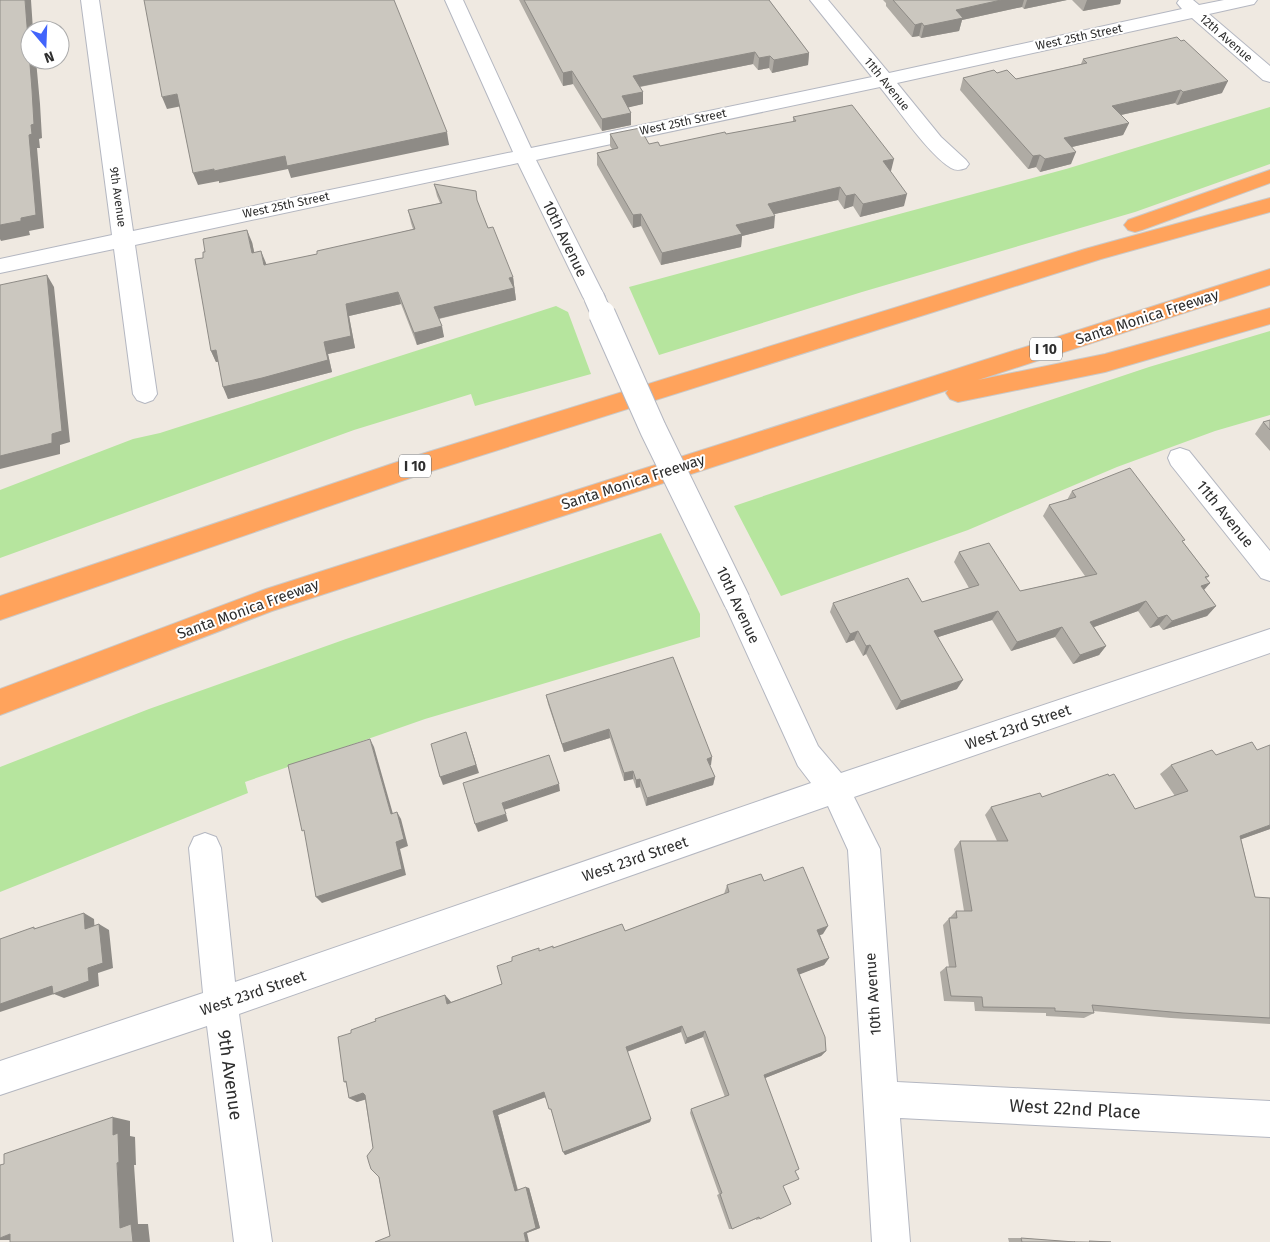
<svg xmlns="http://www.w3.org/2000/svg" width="1270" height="1242" font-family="'Fira Sans',sans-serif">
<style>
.green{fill:#b6e59e}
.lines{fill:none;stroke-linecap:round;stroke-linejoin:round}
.minor-casing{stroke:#b4b7c1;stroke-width:2}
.highway-casing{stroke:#c9c9c9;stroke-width:2}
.minor{fill:#fff;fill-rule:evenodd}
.highway{fill:#ffa35c;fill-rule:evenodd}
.minor-bridge-far1-casing{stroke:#b4b7c1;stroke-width:22;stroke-linecap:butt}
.minor-bridge-casing{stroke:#b4b7c1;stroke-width:28;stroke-linecap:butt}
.minor-bridge-far1{stroke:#fff;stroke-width:20}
.minor-bridge{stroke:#fff;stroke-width:26}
.wall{fill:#afaba4}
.shaded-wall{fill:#8e8b86}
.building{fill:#cbc7bf;stroke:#8e8b86}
.labels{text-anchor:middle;stroke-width:4;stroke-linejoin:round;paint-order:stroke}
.far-street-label{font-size:12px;fill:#2e2e2e;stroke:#fff}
.shield{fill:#fff;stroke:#6d6d6d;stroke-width:1}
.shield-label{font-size:14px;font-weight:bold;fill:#2e2e2e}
.street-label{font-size:15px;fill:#2e2e2e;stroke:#fff}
.near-street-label{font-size:18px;fill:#2e2e2e;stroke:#fff}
</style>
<rect width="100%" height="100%" fill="#efe9e1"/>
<path class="green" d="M1270 107V164L1135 212 862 292 659 355 629 287 1066 169Z
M556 306 568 312 591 374 475 406 471 394 354 430 0 558V490L133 439 160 433Z
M1270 331V415L1215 431 1117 467 968 530 781 596 734 506 1149 367Z
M661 533 700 614V637L425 719 245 782 248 793 0 892V767L149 709 346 639Z"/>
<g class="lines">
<defs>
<path id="minor" d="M81 0H99L133 231 513 152 445 0H463L531 148 872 77 810 0H828L889 73 1182 9 1177 3 1179 0H1193L1199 5 1224 0H1257L1254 4 1209 14 1270 66V82L1263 80 1192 18 897 83 941 137 966 160 969 164 966 168C961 170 956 171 951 168 928 154 898 109 880 87L536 160 605 297 602 302 594 305 586 302 583 297 518 163 135 245 157 394 153 400 145 403 137 400 133 394 114 249 0 273V259L112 235Z
M1180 448 1189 451 1270 551V581L1261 578 1171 465 1168 458 1171 451Z
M737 589 747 593 818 746 841 773 1270 629V653L854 797 880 849 897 1082 1270 1101V1137L900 1118 910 1242H872L848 850 828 806 239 1014 272 1242H234L207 1026 0 1095V1061L203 993 189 848 194 837 205 833 216 837 221 848 235 982 811 783 798 766 723 601 727 593Z"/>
<path id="highway" d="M1270 170V183L1142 230 1135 232 1128 230 1124 225 1128 220Z
M1270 198V212L1101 259 419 475 0 620V596L412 457 1085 249Z
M1270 269V285L978 380 1105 354 1270 308V324L1105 372 958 402 950 399 946 393 948 390 272 611 0 715V689L266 589Z"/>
</defs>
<use href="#minor" class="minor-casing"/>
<use href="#highway" class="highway-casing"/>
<use href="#minor" class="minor"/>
<use href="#highway" class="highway"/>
<defs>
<path id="minor-bridge-far1" d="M594 297 602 315"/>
<path id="minor-bridge" d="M602 314 653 429 737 601"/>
</defs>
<use href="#minor-bridge-far1" class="minor-bridge-far1-casing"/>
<use href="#minor-bridge" class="minor-bridge-casing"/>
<use href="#minor-bridge-far1" class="minor-bridge-far1"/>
<use href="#minor-bridge" class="minor-bridge"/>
</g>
<path class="wall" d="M519 0H769L809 53 808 65 772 73 769 68 758 70 753 64 640 87 643 92V104L628 107 631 113V125L602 131 573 84 563 86Z
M883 0H1067L1024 9 1022 7 962 20 959 31 921 38 919 36 912 37 886 6V3Z
M1072 0H1121L1120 4 1083 11Z
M1083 59 1222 93 1177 105 1175 103 1121 115 1129 123 1123 135 1072 147 1071 164 1040 172 1036 167 1028 169 960 90 963 78 997 73 1016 79 1081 64Z
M793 117 891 171H890L904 206 860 217 853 206 844 209 838 200 774 214V228L742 236 741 247 661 265 641 226 633 228 597 165V153L612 149 610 146V134L649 144 660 146 793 122Z
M434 184 478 203 488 228 513 277 516 300 439 319 444 337 417 345 401 304 349 316 355 348 328 354 332 372 267 389 228 399 218 362H216L211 351 203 258 252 242 254 252 266 265 317 254 413 229 411 223 408 210 440 203 437 196Z
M1270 420V451L1255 434 1263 422Z
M1072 491 1183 542 1209 576 1206 579 1210 583 1204 590 1216 606 1207 616 1163 630 1159 625 1150 628 1138 611 1094 627 1106 646 1099 655 1073 664 1055 637 1011 651 992 620 938 637 957 689 896 710 866 654 863 656 854 640 846 643 830 612 833 603 922 602 969 588 954 562 959 552 1020 591 1085 576 1043 516 1049 505 1067 500Z
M546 695 712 757 710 765 715 777 713 785 646 806 640 787 636 788 633 779 624 781 610 738 564 752 548 704Z
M1171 765 1270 829 1241 839 1255 897 1270 898V1024L1171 1018 1093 1011 1094 1013 1084 1018 1046 1016V1013L975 1011 974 1002 944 1001 940 972 946 967H949L943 925 956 911H964L954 849 960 841H997L985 815 991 807 1042 797 1135 809 1175 796 1160 774Z
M764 881 823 934 820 935 829 958 824 965 799 974 826 1051 821 1056 765 1078 795 1171 783 1186 760 1219 756 1220V1219L732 1229H729L717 1195 719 1194 690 1113 691 1109 725 1097 703 1037 685 1044 681 1032 627 1052 651 1119 650 1122 565 1155 552 1113 545 1097 498 1115 518 1190 529 1188 540 1228 527 1233 390 1236 373 1148 365 1099 357 1102 349 1098 346 1083 344 1082 351 1033 376 1021 445 995 451 1002 502 984 539 951 625 931 724 894 727 885Z
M1008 1238H1021L1074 1242V1241L1111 1242H1009Z"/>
<path class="shaded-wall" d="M25 0H31L33 30H30V60H36L40 104 42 138 39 139 40 148H37L44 228 29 231 30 235 1 241 0 239V225L21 218 29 135 31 125Z
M1001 0H1024L1022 7 962 20 959 31 921 38 924 26 956 10Z
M1027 0H1067L1024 9Z
M1087 0H1121L1120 4 1083 11Z
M922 23 919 36 912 37 915 25Z
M755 52 753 64 633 88V76Z
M809 53 808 65 772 73 774 60Z
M770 56 769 68 758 70 759 58Z
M572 71 573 84 563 86V73Z
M1228 81 1222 93 1177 105 1183 92Z
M1181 90 1175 103 1107 118 1112 106Z
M643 92V104L622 109V96Z
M177 94 182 106 167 109 162 97Z
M631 113V125L602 131V119Z
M1129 123 1123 135 1059 150 1064 138Z
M447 132 449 145 291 178 288 169 219 183V181L198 185 193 173 285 156Z
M1076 152 1071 164 1040 172 1045 159Z
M1040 155 1036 167 1028 169 1033 156Z
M894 159 891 171 880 174 883 161Z
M840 187 838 200 766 216 768 204Z
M855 194 853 206 844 209 846 196Z
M907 194 904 206 860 217 863 204Z
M641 214V226L633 228V215Z
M775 216 774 228 742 236 741 247 661 265 662 253 736 225Z
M247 230 252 242 257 265 252 253Z
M261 251 266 263 269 277 264 265Z
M47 275 54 287 70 442 60 445V454L0 469V456Z
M513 277 516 300 437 319 434 307Z
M398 292 401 304 349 316 355 348 328 354 332 372 267 389 228 399 223 387 324 342 346 304Z
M442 326 444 337 417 345 414 333Z
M216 350 221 361 216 362 211 351Z
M1210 583 1201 593V586Z
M1146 601 1138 611 1083 631 1090 622Z
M1216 606 1207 616 1163 630 1172 621Z
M998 611 992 620 929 640 934 631Z
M1167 615 1159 625 1150 628 1158 618Z
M1062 627 1055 637 1011 651 1017 642Z
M858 631 854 640 846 643 850 634Z
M870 645 866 654 863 656 866 646Z
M1106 646 1099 655 1073 664 1080 655Z
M963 680 957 689 896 710 901 701Z
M609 729 610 738 564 752 562 744Z
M370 739 374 747 395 821 391 814Z
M469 741 479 773 443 785 440 777Z
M712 757 711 765 706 767 707 759Z
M633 771V779L624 781V773Z
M715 777 713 785 646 806 647 798Z
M640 779V787L636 788V780Z
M559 784 560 791 504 810 502 803Z
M397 812 401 819 408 846 400 849 406 875 322 903 316 897 396 842Z
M506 814 508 821 478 832 475 824Z
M1270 825V829L1228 844 1240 836Z
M84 913 94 919 95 935 85 929Z
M99 924 109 930 113 968 98 973 99 986 64 998 54 994 0 1012V1004L88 968Z
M828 926 823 934 812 938 817 930Z
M829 958 824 965 793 977 797 969Z
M445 995 451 1002 453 1010 447 1004Z
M682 1026 681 1032 626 1052V1047Z
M705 1031 703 1037 685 1044 687 1038Z
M826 1051 821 1056 760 1080 764 1075Z
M544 1092 546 1097 498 1115 518 1192 515 1191 493 1111Z
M363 1093 371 1098 357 1102 349 1098Z
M113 1117 130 1121V1136L135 1137 136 1165H134L138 1224H148L150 1242H133L120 1228 117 1163 113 1135Z
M651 1119 650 1122 565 1155 563 1152Z
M526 1187 529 1188 540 1228 527 1233 529 1242H526L524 1233Z
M10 1234 14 1240H0V1238Z"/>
<path class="building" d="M0 0H25L32 90 34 124 31 125 32 134 29 135 36 215 21 218V221L0 225Z
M144 0H394L447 132 287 166 285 156 214 171V169L193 173 177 94 162 97Z
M524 0H769L809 53 774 60 770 56 759 58 755 52 633 76 643 92 622 96 631 113 602 119 572 71 563 73Z
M893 0H1001L956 10 963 18 924 26 922 23 915 25Z
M1177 37 1181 41 1184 40 1228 81 1183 92 1181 90 1112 106 1129 123 1064 138 1076 152 1045 159 1040 155 1033 156 963 78 994 70 997 73 1007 70 1016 79 1087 63 1083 59Z
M852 105 894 159 883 161 907 194 863 204 855 194 846 196 840 187 768 204 775 216 736 225 742 234 662 253 641 214 633 215 597 153 618 148 610 134 640 128 649 144 658 142 660 146 725 132 726 134 796 121 793 117Z
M434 184 476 191 477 200 488 228 493 227 513 277 509 278 514 288 434 307 442 326 414 333 398 292 346 304 351 336 324 342 328 360 262 378 223 387 216 350 211 351 195 259 203 258V252H205L203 239 247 230 252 253 261 251 264 265 317 254V251L415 229 408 210 442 203Z
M47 275 62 431 52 434V443L0 456V285Z
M1270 420V430L1263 422Z
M1130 468 1185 540 1182 541 1209 576 1205 577 1210 583 1201 586 1216 606 1172 621 1167 615 1158 618 1146 601 1090 622 1106 646 1080 655 1062 627 1017 642 998 611 934 631 963 680 901 701 870 645 866 646 858 631 850 634 833 603 908 578 922 602 979 585 959 552 989 543 1020 591 1097 574 1049 505 1076 497 1072 491Z
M673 657 712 757 707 759 715 777 647 798 640 779 636 780 633 771 624 773 609 729 562 744 546 695Z
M466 732 476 765 440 777 431 744Z
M370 739 391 814 397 812 404 839 396 842 402 869 316 897 304 830 302 831 288 765Z
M1252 742 1257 750 1270 745V825L1240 836 1255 897 1270 898V1018L1183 1013 1092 1005 1094 1013 1055 1011V1008L983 1007 982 997 951 996 946 967H956L949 918H957L956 911H972L960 841H1008L991 807 1040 793 1042 797 1108 774 1109 776 1114 774 1135 809 1188 791 1171 765 1212 750 1216 755Z
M549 755 559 784 502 803 506 814 475 824 463 783Z
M803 867 828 926 817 930 829 958 797 969 825 1037 826 1051 764 1075 799 1169 795 1171 799 1179 783 1186 791 1204 760 1219 759 1217 732 1229 720 1194 722 1193 691 1109 729 1095 705 1031 687 1038 682 1026 626 1047 651 1119 563 1152 551 1109H549L544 1092 493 1111 515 1191 526 1187 536 1228 524 1233 526 1242H375L390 1236 379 1177 371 1169 369 1163 367 1156 373 1148 365 1095 363 1093 349 1098 346 1081 344 1082 338 1037 351 1033V1030L376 1021 375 1019 445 995 447 1004 502 984 497 966 512 961V957L539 948V951L553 946V948L622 924 625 931 729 892 727 885 761 874 764 881Z
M84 913 85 929 99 924 103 963 88 968 89 981 53 994 52 986 0 1004V939L34 927V929Z
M113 1117V1135L118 1133 119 1162 117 1163 120 1228 131 1224 133 1242H10V1234L0 1238V1165L4 1164V1154Z
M1021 1238 1075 1242H1022Z
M1089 1241 1111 1242H1090Z"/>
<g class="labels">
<g class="far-street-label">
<text transform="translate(1079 37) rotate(-12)" y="4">West 25th Street</text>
<text transform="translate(1226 38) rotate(41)" y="4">12th Avenue</text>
<text transform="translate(887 84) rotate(51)" y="4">11th Avenue</text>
<text transform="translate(683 122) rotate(-12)" y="4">West 25th Street</text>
<text transform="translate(118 197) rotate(82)" y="4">9th Avenue</text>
<text transform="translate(286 205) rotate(-12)" y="4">West 25th Street</text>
</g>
<g class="shield">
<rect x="1030" y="337.5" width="32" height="23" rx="4"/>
<rect x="399" y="454.5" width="32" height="23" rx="4"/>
</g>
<g class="shield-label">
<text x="1046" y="354">I 10</text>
<text x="415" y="471">I 10</text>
</g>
<g class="street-label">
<text transform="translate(565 239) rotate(64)" y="5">10th Avenue</text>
<text transform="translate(1147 317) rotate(-18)" y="5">Santa Monica Freeway</text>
<text transform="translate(633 482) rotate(-18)" y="5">Santa Monica Freeway</text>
<text transform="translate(1225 514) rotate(51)" y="5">11th Avenue</text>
<text transform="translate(738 605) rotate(65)" y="5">10th Avenue</text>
<text transform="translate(248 609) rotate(-20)" y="5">Santa Monica Freeway</text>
<text transform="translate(1018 727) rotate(-19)" y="5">West 23rd Street</text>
<text transform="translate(635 859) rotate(-19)" y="5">West 23rd Street</text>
<text transform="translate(253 993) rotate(-19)" y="5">West 23rd Street</text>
<text transform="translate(873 994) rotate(-94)" y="5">10th Avenue</text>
</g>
<g class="near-street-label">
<text transform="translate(230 1075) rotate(82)" y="6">9th Avenue</text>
<text transform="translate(1075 1109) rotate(3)" y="6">West 22nd Place</text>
</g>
</g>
<g transform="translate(45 45) rotate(161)"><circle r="24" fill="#ffffff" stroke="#ababab"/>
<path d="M0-4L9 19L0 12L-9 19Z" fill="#4264fb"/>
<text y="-8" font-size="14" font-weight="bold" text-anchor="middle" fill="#2e2e2e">N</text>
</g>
</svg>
